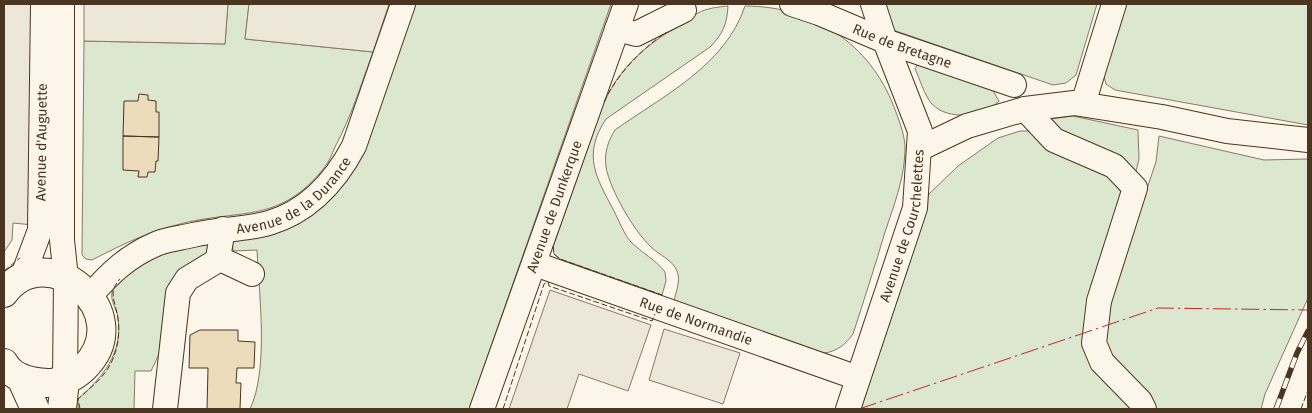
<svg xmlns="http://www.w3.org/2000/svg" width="1312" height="413" font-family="'Fira Sans',sans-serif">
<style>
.green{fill:#dce7d0;stroke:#887966}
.parking{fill:#ede7d9;stroke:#887966}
.building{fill:#ecdcbc;stroke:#4a3520}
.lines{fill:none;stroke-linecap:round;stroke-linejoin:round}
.minor-casing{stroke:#4a3520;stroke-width:26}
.major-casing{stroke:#4a3520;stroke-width:30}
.minor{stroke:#fbf6e9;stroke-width:24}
.major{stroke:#fbf6e9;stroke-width:28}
.rail-casing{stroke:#4a3520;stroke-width:5.5}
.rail{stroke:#fbf6e9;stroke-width:4;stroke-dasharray:11;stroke-linecap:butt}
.fence{stroke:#4a3520;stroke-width:1;stroke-dasharray:6 2.5;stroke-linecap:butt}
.power{stroke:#c62828;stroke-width:1;stroke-dasharray:18 4 2.5 4;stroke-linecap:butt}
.labels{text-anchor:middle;stroke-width:4;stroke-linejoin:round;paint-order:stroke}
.street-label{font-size:14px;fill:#4a3520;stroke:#fbf6e9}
</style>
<rect width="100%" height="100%" fill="#fbf6e9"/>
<path class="green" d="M228 4H249L245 39 373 52C361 85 351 117 335 147 332 154 329 162 324 168 280 223 243 209 184 223 148 232 125 243 92 260L86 259 82 255 84 41 225 44Z
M413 4H611L469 409H250C269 369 259 295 257 250L233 251 232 238 311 212Z
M885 4H1097L1076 75 1066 83 1053 85 893 30Z
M1126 4H1308V125L1115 90 1106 84 1103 73Z
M728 6C727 24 723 34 710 47L606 119C582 155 596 177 614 211 619 221 624 234 631 242 642 253 656 260 665 272L666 281 662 295 560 259 554 254 553 247 604 102C622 64 649 42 686 22 690 19 693 15 698 13 707 8 718 7 728 6Z
M745 6C813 6 870 44 894 107 899 120 906 138 905 151 904 180 894 205 885 232 875 266 864 300 853 334 844 347 834 353 817 354L674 301C676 291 681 281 677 271 673 260 659 255 651 247 634 231 610 190 606 167 604 153 608 141 615 130 664 95 725 66 745 6Z
M924 64 992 89 999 101C983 117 948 121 932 104 924 95 920 79 915 69L917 65Z
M1073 116 1138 130 1139 159 1135 175 1062 134 1043 120Z
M1020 131H1030L1114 180 1122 194 1087 355 1100 377 1132 409H857L929 194 958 166 998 138Z
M1159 136 1264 160 1308 159V298L1265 394 1261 409H1156C1142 384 1114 368 1103 341 1100 334 1103 321 1104 314L1156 162Z
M207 243 210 247 151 371H135L134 409H78V399C103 377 123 353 118 318 117 309 110 301 112 292 116 277 152 256 166 251 179 247 194 246 207 243Z"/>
<path class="parking" d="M4 4H33V225L13 223 12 240 4 252Z
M84 4H228L225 44 84 41Z
M249 4H389L373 52 245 39Z
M550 290 651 325 628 391 579 374 567 409H509Z
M664 329 740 353 723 404 649 380Z"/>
<path class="building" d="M139 94 148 95V100L156 101V112H159V137L123 136 124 101H138Z
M123 136 159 137 158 161H156L155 172H148L147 177H138L139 171 123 170Z
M200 330H238V341L255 342 254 368H237L236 383H241L240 409H207L208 368H189L190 335Z"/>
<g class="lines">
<defs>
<g id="minor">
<path d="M62 4V240L66 278 65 380"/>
<path id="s1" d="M792 4 819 13 885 41 1014 85"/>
<path d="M617 29 636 34 684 10"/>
<path d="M1083 104 1114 4"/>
<path d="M1025 109 1054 140 1114 166 1135 188 1099 301 1094 343 1102 362 1140 401 1144 409"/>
<path d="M919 149 967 126 1025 109 1074 103 1162 117 1227 131 1308 140"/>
<path d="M218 258 252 274"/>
<path id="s2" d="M535 264 858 378"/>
<path id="s3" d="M22 278 40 230 43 4"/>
<path id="s4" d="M91 295C110 273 128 256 156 244 167 239 181 238 193 235 218 229 244 230 269 223 309 211 335 182 354 146L403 4"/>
<path d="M165 409 178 293 187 279 215 262 218 258 223 229"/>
<path id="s5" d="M482 409 626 4"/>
<path id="s6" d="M848 409 915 208 920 131 885 41 873 4"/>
</g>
<path id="major" d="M4 293C47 235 140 313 84 368 74 377 61 384 47 383 31 382 12 378 4 363
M21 378 35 409
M62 409 65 380"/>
</defs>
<use href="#minor" class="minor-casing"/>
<use href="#major" class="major-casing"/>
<use href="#minor" class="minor"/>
<use href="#major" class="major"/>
<defs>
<path id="rail" d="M1276 409 1297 353 1308 331"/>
</defs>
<use href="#rail" class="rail-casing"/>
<use href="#rail" class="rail"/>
<path class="fence" d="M604 102C618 73 640 51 666 32
M553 246 554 254 560 259 662 295 661 297
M4 271 20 258
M80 409 78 399C90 388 105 377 112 361 118 348 120 333 118 319 116 302 107 293 120 279
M503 409 544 284 548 282 549 286 652 321 655 314
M1301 409 1308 390"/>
<path class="power" d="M859 409 1158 308 1308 310"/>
</g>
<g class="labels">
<g class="street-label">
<text dy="5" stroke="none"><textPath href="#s1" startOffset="118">Rue de Bretagne</textPath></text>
<text dy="5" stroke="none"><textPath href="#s3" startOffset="139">Avenue d'Auguette</textPath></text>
<text dy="5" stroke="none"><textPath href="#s4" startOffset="234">Avenue de la Durance</textPath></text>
<text dy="5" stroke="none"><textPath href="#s5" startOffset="215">Avenue de Dunkerque</textPath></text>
<text dy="5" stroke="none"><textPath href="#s6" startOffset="192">Avenue de Courchelettes</textPath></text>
<text dy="5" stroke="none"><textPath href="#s2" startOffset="171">Rue de Normandie</textPath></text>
</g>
</g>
<rect width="1312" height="413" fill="none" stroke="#4a3520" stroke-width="10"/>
</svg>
